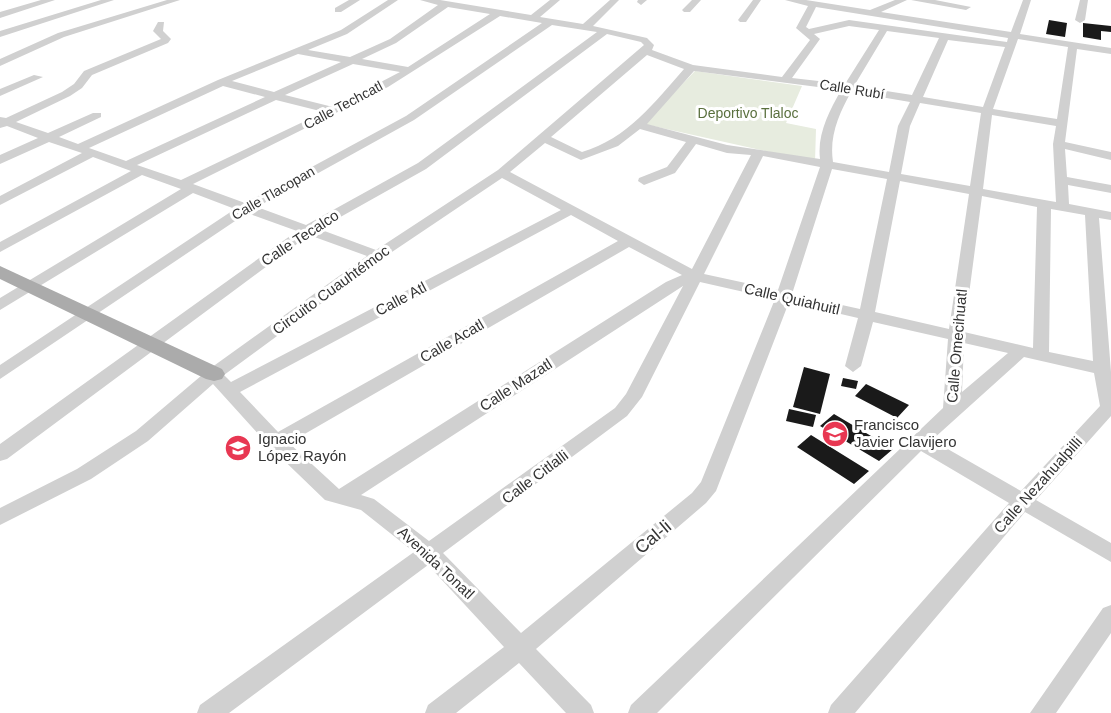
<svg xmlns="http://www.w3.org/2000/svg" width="1111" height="713" font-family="Helvetica,sans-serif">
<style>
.green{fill:#e7ecdf}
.building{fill:#1a1a1a}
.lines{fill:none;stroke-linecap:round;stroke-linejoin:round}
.minor{fill:#d0d0d0;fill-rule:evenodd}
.major{fill:#ababab;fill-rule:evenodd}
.labels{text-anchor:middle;stroke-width:6;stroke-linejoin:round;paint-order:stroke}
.far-street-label{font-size:14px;fill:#333;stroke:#fff}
.far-park-label{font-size:14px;fill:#5a703e;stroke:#fff}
.street-label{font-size:15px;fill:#333;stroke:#fff}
.poi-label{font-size:15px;fill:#333;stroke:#fff;text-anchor:start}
.near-street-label{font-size:18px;fill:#333;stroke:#fff}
</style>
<rect width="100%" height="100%" fill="#fff"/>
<path class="green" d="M695 71 802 86 786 123 816 129 815 162 644 124Z"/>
<path class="building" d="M1049 20 1067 23 1065 37 1046 34Z
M1083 23 1111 26V32L1101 31V40L1083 37Z
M804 367 830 374 820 414 793 407Z
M843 378 858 381 856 389 841 386Z
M866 384 909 405 897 418 855 396Z
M789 409 816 415 813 427 786 421Z
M834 414 893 449 879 461 820 426Z
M811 435 869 471 854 484 797 447Z"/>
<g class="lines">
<path class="minor" d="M41 0H55L0 18V12Z
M101 0H114L0 37V31Z
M167 0H180L64 37 0 66V59L58 33Z
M349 0H360L341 12H335V8Z
M388 0H398L347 34 308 50 350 57 390 39 438 5 420 0H440L531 15 550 0H560L540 17 583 24 610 0H619L593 26 647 38 654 45 652 50 693 65 782 77 810 40 796 28 808 6 785 0H806L870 10 895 0H907L881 12 1011 32 1023 0H1031L1020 34 1111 48V54L1077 49 1065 142 1111 152V160L1065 149 1067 177 1111 185V193L1068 185 1069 204 1111 212V220L1099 218 1111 372V416L1036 500 1111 543V562L1025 512 855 713H828L831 705 1009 503 921 451 657 713H628L631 705 943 408 948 339 873 322 861 366 853 372 845 366 858 318 789 302 716 491 706 503 536 649 591 705 594 713H566L519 663 456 713H425L428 705 504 647 428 565 229 713H197L200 705 414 552 361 510 325 500 270 447 213 384 148 441 91 479 0 525V508L77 469 136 431 208 370 367 256 309 235 7 459 0 461V444L297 231 247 213 0 379V365L235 209 193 193 0 310V298L181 189 142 175 0 252V242L131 171 93 157 0 205V196L82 153 49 142 0 164V155L38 138 7 126 0 128V117L6 118 62 92 74 84 84 71 161 39 153 31 158 22H164L163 31 171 39 168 43 92 75 82 88 70 96 16 122 48 133 93 113H101V117L59 137 78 144 218 80 341 30ZM448 7 490 14 408 67 362 59 396 43ZM816 7 1008 38 1007 42 849 20 809 29 806 27ZM500 16 542 23 406 116 245 203 193 184 388 87ZM552 25 597 32 418 163 306 225 257 207 414 120ZM849 26 879 30 845 84 792 78 820 39 814 34ZM887 31 939 38 912 95 854 86ZM607 34 641 42 644 45 498 170 376 250 319 229 426 169ZM1018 39 1068 47 1057 119 993 109ZM948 40 1005 47 983 107 923 97ZM298 54 341 62 274 92 232 81ZM647 55 684 69C655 102 627 139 582 152L551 137ZM353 64 400 72 333 107 285 95ZM694 71 841 90C829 112 817 134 820 159L727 145 647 124ZM223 86 265 97 126 161 89 148ZM851 92 910 102 898 126 889 172 833 162C829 136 839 114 851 92ZM276 100 324 112 181 180 137 165ZM920 103 981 113 970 186 901 174 910 126ZM992 115 1056 126 1053 144 1056 202 983 189ZM640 129 686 142 667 167 639 178 638 181 644 185 675 173 696 144 727 153 751 155 692 269 510 172 545 143 581 160 618 146ZM763 156 820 167 778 290 704 274ZM832 169 887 179 860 309 792 294ZM502 178 561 210 231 382 224 375 383 258ZM900 181 969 194 949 329 875 312ZM982 196 1037 207 1033 348 964 332ZM1051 209 1085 215 1093 361 1049 352ZM571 215 618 241 278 432 240 392ZM629 247 682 275 666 282 339 489 289 443ZM700 282 775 299 701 482 692 493 521 633 443 553 627 416 642 397ZM683 286 626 394 615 408 429 541 374 499 361 495ZM964 343 1008 353 962 392ZM1024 357 1094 373 1100 406 1021 491 932 440Z
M638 0H647L641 5 637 2Z
M692 0H701L690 12H684L682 10Z
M753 0H761L746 22H740L738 20Z
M911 0H935L971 7 966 10Z
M1080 0H1088L1085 20 1080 23 1075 20Z
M34 75 43 77 0 96V89Z
M1111 605V633L1056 713H1030L1103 608Z"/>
<path class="major" d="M0 266 222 369 225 374 222 379 214 381 206 379 0 279Z"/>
</g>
<defs>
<symbol id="school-disc" viewBox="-11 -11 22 22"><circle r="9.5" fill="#e83752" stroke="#fff"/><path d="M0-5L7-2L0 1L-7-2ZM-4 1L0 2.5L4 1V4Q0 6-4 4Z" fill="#fff"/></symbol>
</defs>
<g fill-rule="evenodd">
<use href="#school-disc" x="820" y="419" width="30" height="30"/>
<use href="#school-disc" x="223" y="433" width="30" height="30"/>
</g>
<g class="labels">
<g class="far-street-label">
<text transform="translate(852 89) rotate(9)" y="5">Calle Rubí</text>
<text transform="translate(343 105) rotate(-28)" y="5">Calle Techcatl</text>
<text transform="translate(273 193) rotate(-30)" y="5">Calle Tlacopan</text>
</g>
<g class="far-park-label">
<text x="748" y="118">Deportivo Tlaloc</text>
</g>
<g class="street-label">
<text transform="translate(300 238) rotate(-33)" y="5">Calle Tecalco</text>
<text transform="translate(331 290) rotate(-36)" y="5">Circuito Cuauhtémoc</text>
<text transform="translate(401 299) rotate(-28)" y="5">Calle Atl</text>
<text transform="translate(792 299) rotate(13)" y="5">Calle Quiahuitl</text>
<text transform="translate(452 341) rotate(-30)" y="5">Calle Acatl</text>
<text transform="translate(957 346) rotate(-85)" y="5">Calle Omecihuatl</text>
<text transform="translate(516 385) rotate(-33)" y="5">Calle Mazatl</text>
<text transform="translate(535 477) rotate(-37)" y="5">Calle Citlalli</text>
<text transform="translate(1038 485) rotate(-48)" y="5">Calle Nezahualpilli</text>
<text transform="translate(436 563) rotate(43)" y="5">Avenida Tonatl</text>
</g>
<g class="poi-label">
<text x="854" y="430">Francisco<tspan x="854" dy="17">Javier Clavijero</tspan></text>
<text x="258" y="444">Ignacio<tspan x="258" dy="17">López Rayón</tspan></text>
</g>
<g class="near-street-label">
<text transform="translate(653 537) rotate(-40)" y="6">Cal-li</text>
</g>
</g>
</svg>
